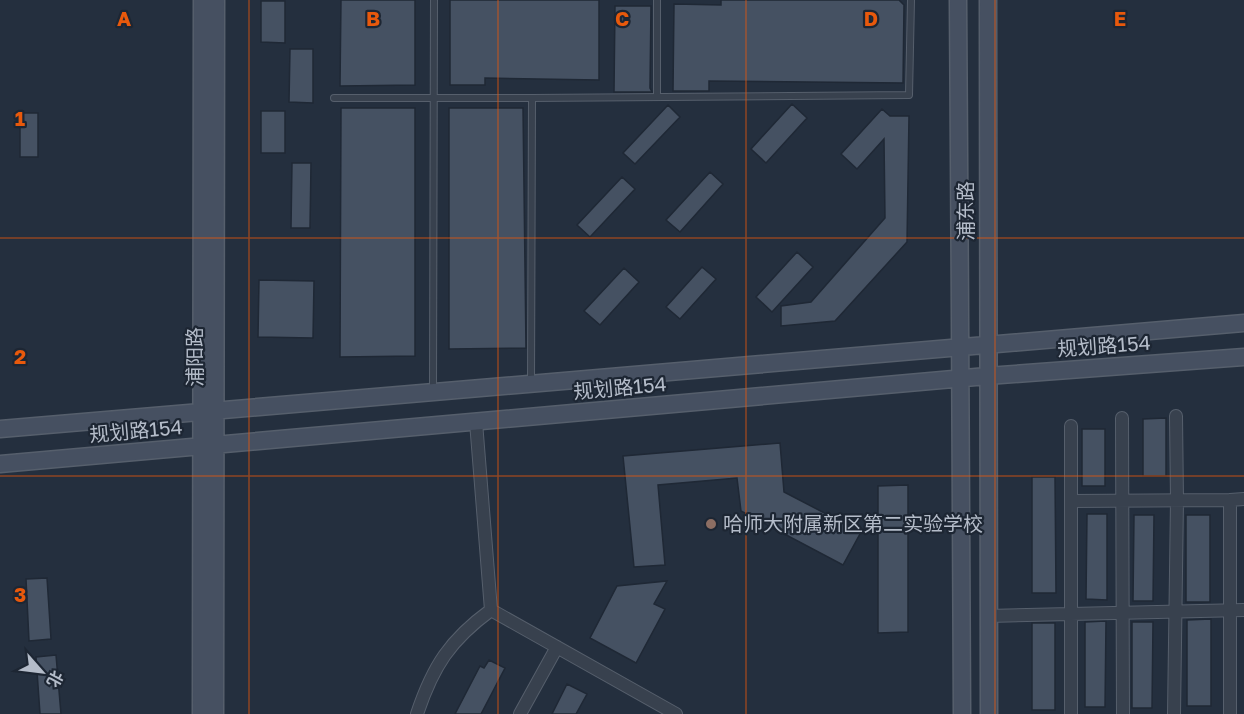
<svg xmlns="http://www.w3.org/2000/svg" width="1244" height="714" font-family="'Golos Text','Noto Sans SC',sans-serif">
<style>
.building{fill:#455162;stroke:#1f2835;stroke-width:1.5}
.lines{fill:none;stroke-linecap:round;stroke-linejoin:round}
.lane-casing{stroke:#565f6c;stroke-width:8}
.street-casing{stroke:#565f6c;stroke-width:14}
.secondary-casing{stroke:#565f6c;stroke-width:19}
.lane{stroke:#38414e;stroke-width:6}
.street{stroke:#38414e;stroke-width:12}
.secondary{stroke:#465061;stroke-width:16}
.grid{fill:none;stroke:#e8590c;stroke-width:1.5;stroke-opacity:0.55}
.education-dot{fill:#8d6e63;stroke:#1d2633;stroke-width:2}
.labels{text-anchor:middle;stroke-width:4.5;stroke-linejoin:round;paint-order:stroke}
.street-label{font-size:20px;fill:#b4bcc9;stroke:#1d2633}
.poi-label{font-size:20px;fill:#b4bcc9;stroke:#1d2633;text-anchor:start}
.grid-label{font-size:20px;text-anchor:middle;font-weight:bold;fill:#e8590c;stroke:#1d2633;stroke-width:4.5;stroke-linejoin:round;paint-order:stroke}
</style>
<rect width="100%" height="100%" fill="#242f3e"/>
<path class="building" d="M341 0H415V85L340 86Z
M450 0H599V80L485 78V85H450Z
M721 0H899L904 5 903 83 709 81V91H673L674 4 721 5Z
M261 1H285V43L261 42Z
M615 6H651L650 88 652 92H614Z
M290 49H313V103L289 102Z
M792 104 807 118 766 163 751 149Z
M668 105 680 117 635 164 623 153Z
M341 108H415V356L340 357Z
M449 108H523L526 348 449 349Z
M882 109 890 116H909L907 242 835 321 781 326V306L811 302 885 218 884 139 857 169 841 154Z
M261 111H285V153H261Z
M20 113H38V157H20Z
M292 163H311L310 228H291Z
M710 172 723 184 680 232 666 220Z
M622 177 635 189 590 237 577 225Z
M797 252 813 267 772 312 756 297Z
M702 267 716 279 680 319 666 307Z
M624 268 639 282 600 325 584 311Z
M259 280 314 281 313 338 258 337Z
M1166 418V476H1143V419Z
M1082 429H1105V486H1082Z
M780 443 784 492 861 532 843 565 741 511 737 478 658 485 665 565 634 567 623 456Z
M1032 477H1055L1056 593H1032Z
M908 485V632L878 633V486Z
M1087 514H1107V600L1086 599Z
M1134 515H1154L1153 601H1133Z
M1186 515H1210V602H1186Z
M47 578 51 639 29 641 26 579Z
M667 581 654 604 665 609 636 663 590 638 617 586Z
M1211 619V706H1187V620Z
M1106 621 1105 707H1085V622Z
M1132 622H1153L1152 708H1132Z
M1032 623H1055V710H1032Z
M56 655 61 714H40L36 657Z
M489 660 505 668 481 714H455L480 666 484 668Z
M567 684 587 694 576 714H552Z"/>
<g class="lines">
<defs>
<path id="lane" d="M657 97V0
M334 98H532L531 382
M532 98 909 95 911 0
M433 389 434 0"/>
<path id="street" d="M1122 418 1123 714
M476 422 491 610 676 714
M1071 426V714
M1230 500 1244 499
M1071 501 1230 500V714
M988 616 1244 610
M417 714C433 666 450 640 491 610
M520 714 557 647
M1174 714 1177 500 1176 416"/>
<path id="secondary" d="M958 0C959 238 962 476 962 714
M988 0 989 714
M0 429 1244 323
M0 464 987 376 1244 357
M201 714 202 0
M215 714 216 0"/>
</defs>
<use href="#lane" class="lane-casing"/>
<use href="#street" class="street-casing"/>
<use href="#secondary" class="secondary-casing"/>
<use href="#lane" class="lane"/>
<use href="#street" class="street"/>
<use href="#secondary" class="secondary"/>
</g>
<path class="grid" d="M249 0V714M498 0V714M746 0V714M995 0V714M0 238H1244M0 476H1244"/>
<circle class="education-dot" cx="711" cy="524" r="6"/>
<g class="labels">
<g class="street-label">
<text transform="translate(966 211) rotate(-90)" y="7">浦东路</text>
<text transform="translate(1104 346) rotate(-4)" y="7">规划路154</text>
<text transform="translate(195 357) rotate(-90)" y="7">浦阳路</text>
<text transform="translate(620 388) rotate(-5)" y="7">规划路154</text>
<text transform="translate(136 431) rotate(-5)" y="7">规划路154</text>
</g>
<g class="poi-label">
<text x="723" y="531">哈师大附属新区第二实验学校</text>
</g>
</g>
<g class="grid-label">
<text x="124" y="26">A</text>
<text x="373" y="26">B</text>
<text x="622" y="26">C</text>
<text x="871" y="26">D</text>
<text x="1120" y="26">E</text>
<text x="20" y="126">1</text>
<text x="20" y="364">2</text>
<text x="20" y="602">3</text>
</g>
<g transform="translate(42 672) rotate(118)" stroke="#1d2633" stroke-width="4.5" paint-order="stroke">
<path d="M0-4.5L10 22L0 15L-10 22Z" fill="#b4bcc9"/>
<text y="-9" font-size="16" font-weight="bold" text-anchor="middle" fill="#b4bcc9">北</text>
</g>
</svg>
